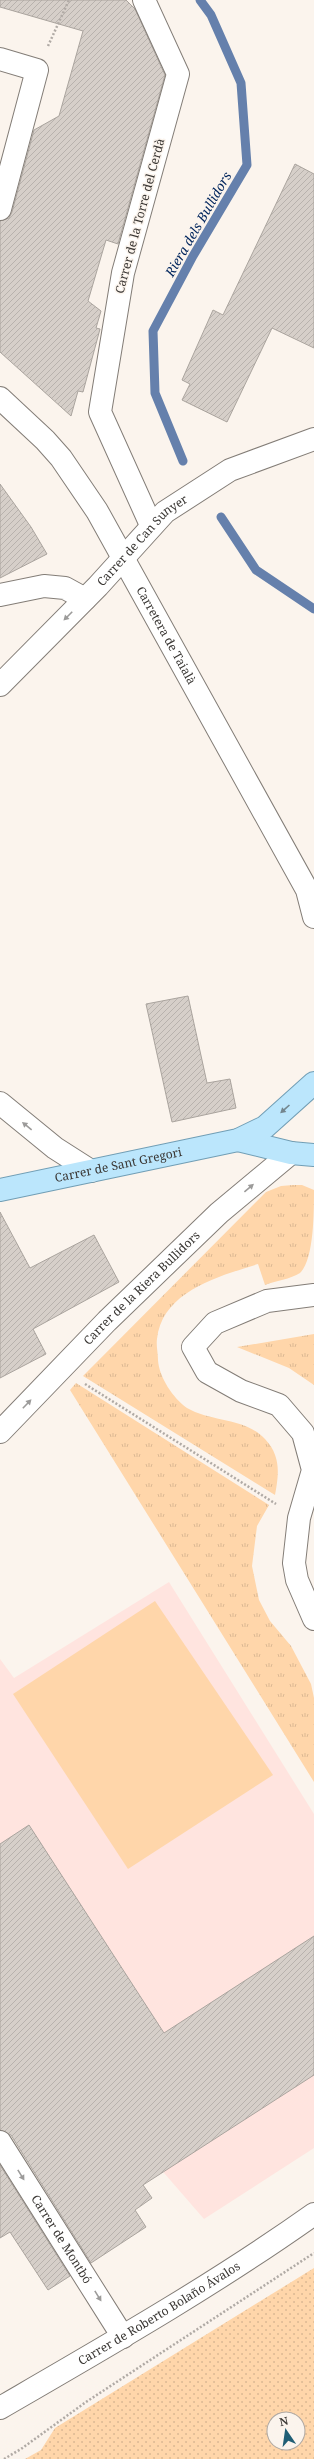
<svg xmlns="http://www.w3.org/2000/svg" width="314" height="2459" font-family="'Noto Serif',serif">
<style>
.commercial{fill:#ffe4df}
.grass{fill:url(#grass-tufts)}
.garden{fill:url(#garden-dots);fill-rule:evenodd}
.pitch{fill:#ffd6aa}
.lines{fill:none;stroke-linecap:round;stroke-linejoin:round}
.stream{stroke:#6580ac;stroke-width:9}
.building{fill:url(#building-hatch);stroke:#aaa49e}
.minor-casing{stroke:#837d77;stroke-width:24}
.major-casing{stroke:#719eb5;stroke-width:24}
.path{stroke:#b0aaa5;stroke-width:2.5;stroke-dasharray:2 2;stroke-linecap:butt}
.minor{stroke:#fff;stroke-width:22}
.major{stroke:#bbe6fc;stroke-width:22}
.oneway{fill:#9c9b9a}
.oneway2{fill:#74868e}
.labels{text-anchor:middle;stroke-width:3;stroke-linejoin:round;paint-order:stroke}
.street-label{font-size:12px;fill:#3a3734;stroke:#fbf4ed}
.water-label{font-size:13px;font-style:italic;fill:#02265d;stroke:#fbf4ed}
</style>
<defs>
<pattern id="grass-tufts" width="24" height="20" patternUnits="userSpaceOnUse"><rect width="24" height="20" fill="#ffd6aa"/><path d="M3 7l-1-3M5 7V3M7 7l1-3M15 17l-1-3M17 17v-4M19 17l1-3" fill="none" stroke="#dbb893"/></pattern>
<pattern id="garden-dots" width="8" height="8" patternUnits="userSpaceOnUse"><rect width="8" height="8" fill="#ffd6aa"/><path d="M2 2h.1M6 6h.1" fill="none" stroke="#dbb893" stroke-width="1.8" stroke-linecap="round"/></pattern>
<pattern id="building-hatch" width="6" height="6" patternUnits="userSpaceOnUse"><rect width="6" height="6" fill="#d6cfc9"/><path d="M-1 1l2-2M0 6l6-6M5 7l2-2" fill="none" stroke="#b8b2ad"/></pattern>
</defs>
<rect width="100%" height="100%" fill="#fbf4ed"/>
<path class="commercial" d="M169 1582 314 1814V2148L204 2219 0 1984V1659L14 1678Z"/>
<path class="grass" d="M293 1185H302L314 1190C314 1212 314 1260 300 1273 291 1279 275 1281 265 1285L258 1264C220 1276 162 1291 157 1339 156 1345 158 1353 158 1360 159 1377 173 1398 187 1408 211 1422 246 1418 265 1439 281 1456 279 1474 275 1495L83 1376 266 1192 281 1186Z
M314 1334V1385L289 1368 237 1347Z
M76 1383 269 1505 257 1526 252 1566 259 1600 270 1621 291 1646 311 1684 314 1698V1782L70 1390Z"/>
<path class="garden" d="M314 2268V2459H25L41 2450 55 2428ZM274 2419H298V2443H274Z"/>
<path class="pitch" d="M155 1601 273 1775 128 1869 13 1694Z"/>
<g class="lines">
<path class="stream" d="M183 461 155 393 153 331 193 256 247 165 241 83 211 15 200 0
M221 517 256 570 314 609"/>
</g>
<path class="building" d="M0 0H126L135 9 165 75 118 244 106 240 88 301 101 311 96 328 100 329 83 392 78 391 71 416 0 352V221L9 218 12 212 34 130 59 116 83 31 0 7Z
M295 164 314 174V348L272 328 227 422 182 400 190 384 182 380 213 310 223 315Z
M0 484 31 527 47 554 0 578Z
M188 996 207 1083 230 1079 236 1108 172 1122 146 1004Z
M0 1212 30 1268 94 1235 119 1282 33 1329 46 1354 0 1378Z
M29 1825 164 2033 314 1936V2075L143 2185 152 2198 135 2210 146 2227 91 2263 11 2135 0 2130V1844Z
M0 2165 70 2276 48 2290 10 2232 0 2238Z"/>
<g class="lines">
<defs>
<g id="minor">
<path d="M144 0 178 74 123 273 100 412 151 525"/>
<path d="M0 59 37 70 0 209"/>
<path id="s1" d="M0 398 45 440 61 458 97 511 307 890 314 917"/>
<path d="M0 595 44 586 65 588 85 599"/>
<path id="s2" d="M0 685 98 586 165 512 230 470 314 439"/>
<path d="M0 1103 55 1148 91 1171"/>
<path d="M314 1295 267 1301 215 1323 193 1347 207 1372 241 1391 279 1405 303 1433 313 1470 299 1518 294 1563 297 1580 314 1619"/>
<path id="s3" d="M0 1432 107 1321 219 1213 291 1153"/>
<path id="s4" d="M0 2142 123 2337"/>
<path id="s5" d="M0 2408C107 2346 214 2285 314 2214"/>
</g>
<g id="major">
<path d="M238 1140 291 1153 314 1155"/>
<path id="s6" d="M0 1190 238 1140 265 1127 314 1083"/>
</g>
</defs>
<use href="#minor" class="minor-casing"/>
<use href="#major" class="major-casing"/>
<path class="path" d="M48 46 69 0
M85 1384 276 1504
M4 2459 21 2449 86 2402 314 2253"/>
<use href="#minor" class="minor"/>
<use href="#major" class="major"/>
</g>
<defs><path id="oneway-solid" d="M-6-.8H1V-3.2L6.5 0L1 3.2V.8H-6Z"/></defs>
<g class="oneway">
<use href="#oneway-solid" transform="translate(68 616) rotate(135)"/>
<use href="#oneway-solid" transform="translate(27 1126) rotate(-141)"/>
<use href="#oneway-solid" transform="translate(249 1188) rotate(-40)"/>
<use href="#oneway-solid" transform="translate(27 1404) rotate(-46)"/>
<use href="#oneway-solid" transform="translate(21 2175) rotate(58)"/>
<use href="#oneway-solid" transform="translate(98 2296) rotate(58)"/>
</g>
<use class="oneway2" href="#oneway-solid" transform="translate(285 1109) rotate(138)"/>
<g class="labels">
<g class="street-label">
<text transform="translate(140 216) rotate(-75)" y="4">Carrer de la Torre del Cerdà</text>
<text dy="4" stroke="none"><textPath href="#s2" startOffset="203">Carrer de Can Sunyer</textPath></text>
<text dy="4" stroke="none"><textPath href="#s1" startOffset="292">Carretera de Taialà</textPath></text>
<text dy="4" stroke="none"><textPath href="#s6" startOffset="121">Carrer de Sant Gregori</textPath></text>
<text dy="4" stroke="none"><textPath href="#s3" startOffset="202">Carrer de la Riera Bullidors</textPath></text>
<text dy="4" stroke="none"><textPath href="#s4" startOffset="115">Carrer de Montbó</textPath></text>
<text dy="4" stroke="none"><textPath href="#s5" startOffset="185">Carrer de Roberto Bolaño Ávalos</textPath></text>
</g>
<g class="water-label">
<text transform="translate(198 224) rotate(-60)" y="5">Riera dels Bullidors</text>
</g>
</g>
<g transform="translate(286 2431) rotate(347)"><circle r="19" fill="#fbf4ed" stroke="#aea8a3"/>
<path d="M0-3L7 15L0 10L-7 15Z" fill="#205e75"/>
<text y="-6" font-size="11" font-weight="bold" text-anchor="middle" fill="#3a3734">N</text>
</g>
</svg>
